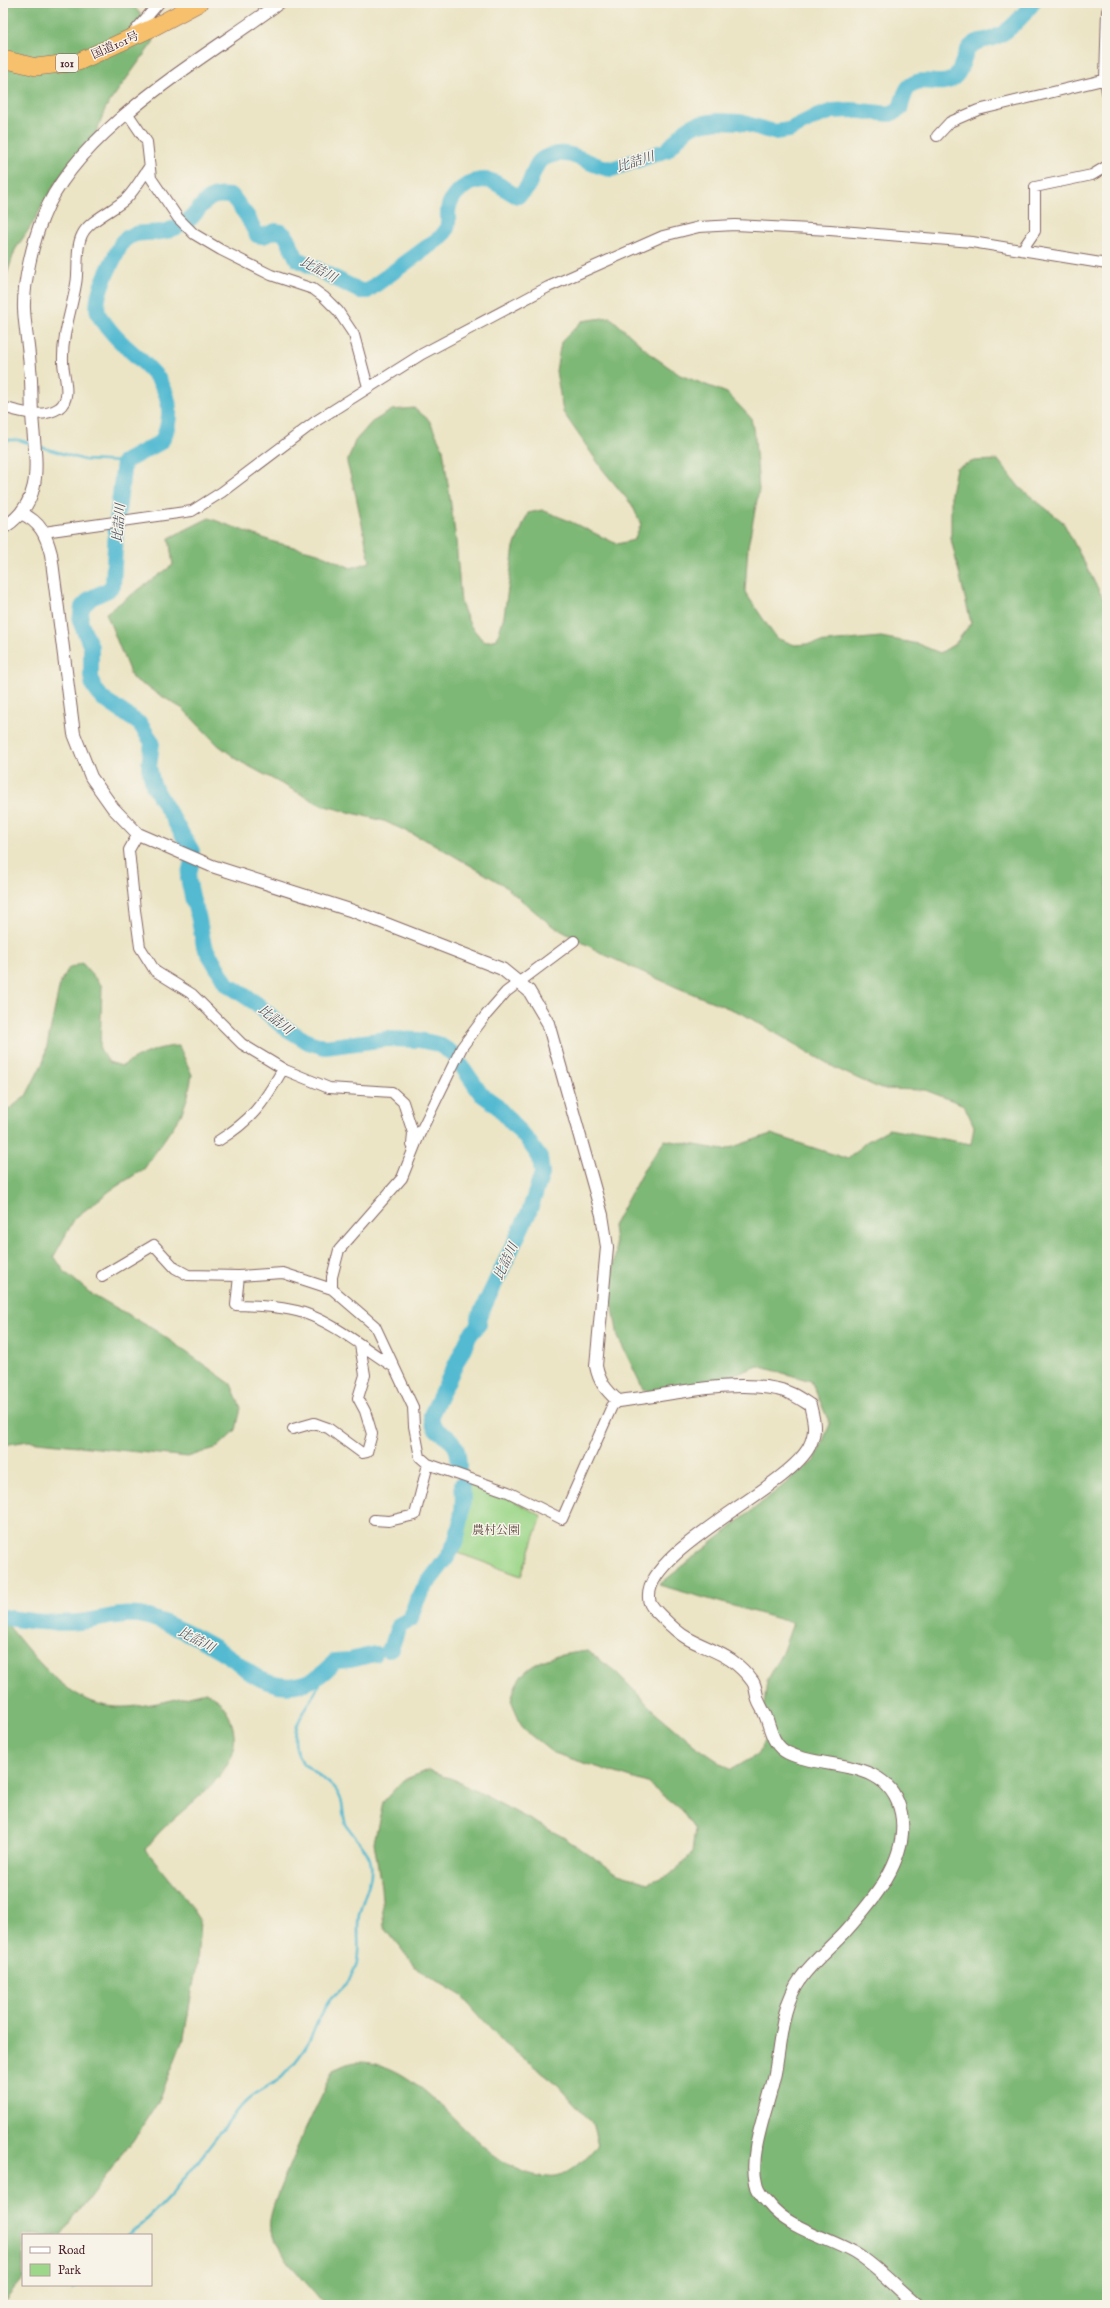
<svg xmlns="http://www.w3.org/2000/svg" width="1110" height="2308" font-family="'IM FELL English','Noto Serif JP',serif">
<style>
.green{fill:#9dd78a;stroke:#747b5a}
.forest{fill:#7eb876;stroke:#646c50}
.lines{fill:none;stroke-linecap:round;stroke-linejoin:round}
.stream{stroke:#53bad1;stroke-width:2.5}
.river{stroke:#53bad1;stroke-width:16}
.minor-casing{stroke:#826461;stroke-width:12}
.tertiary-casing{stroke:#826461;stroke-width:14}
.trunk-casing{stroke:#826461;stroke-width:18}
.minor{stroke:#fff;stroke-width:10}
.tertiary{stroke:#fff;stroke-width:12}
.trunk{stroke:#f7c06c;stroke-width:17}
.labels{text-anchor:middle;stroke-width:3;stroke-linejoin:round;paint-order:stroke}
.shield{fill:#f7f3e8;stroke:#7e5f64;stroke-width:1}
.shield-label{font-size:11px;font-weight:bold;fill:#4a1f2b}
.street-label{font-size:12px;fill:#4a1f2b;stroke:#f7f3e8}
.park-label{font-size:12px;fill:#5f4d43;stroke:#f7f3e8}
.water-label{font-size:13px;font-style:italic;fill:#4d5565;stroke:#f7f3e8}
</style>
<rect width="100%" height="100%" fill="#f7f3e8"/>
<filter id="ink" filterUnits="userSpaceOnUse"><feTurbulence type="fractalNoise" baseFrequency=".025" numOctaves="2"/><feDisplacementMap in="SourceGraphic" scale="8" xChannelSelector="R" yChannelSelector="G"/><feConvolveMatrix kernelMatrix="1 2 1 2 8 2 1 2 1" color-interpolation-filters="sRGB"/></filter>
<filter id="wash" filterUnits="userSpaceOnUse"><feTurbulence type="fractalNoise" baseFrequency=".012" numOctaves="4" result="noise"/><feDisplacementMap in="SourceGraphic" scale="16" xChannelSelector="R" yChannelSelector="G"/><feGaussianBlur stdDeviation="0.9" result="paint"/><feColorMatrix in="noise" values="0 0 0 0 0 0 0 0 0 0 0 0 0 0 0 0 0 1.4 0 .05"/><feComposite in="paint" operator="in"/></filter>
<g filter="url(#wash)">
<rect width="100%" height="100%" fill="#ebe4c5"/>
<path class="green" d="M466 1482 510 1499 542 1516 521 1576 453 1551 466 1504Z"/>
<path class="forest" d="M3 3H131L148 23 154 41 106 107 93 140 65 169 47 197 33 223 15 250 3 286Z
M610 317 653 356 680 375 727 393 751 418 755 439 759 490 748 546 745 592 776 638 795 645 881 637 918 644 940 653 955 644 971 623 951 539V493L956 468 974 461 998 460 1020 488 1063 522 1107 606V2305H325C306 2281 280 2258 270 2228 264 2210 323 2093 334 2070 341 2067 350 2062 357 2062 430 2060 471 2166 540 2176 544 2176 551 2178 555 2177 573 2174 586 2157 598 2145L592 2123 558 2085 504 2043 462 1996 417 1969 384 1927 381 1887 374 1842 383 1802 403 1780 429 1770 455 1780 563 1837 618 1874 648 1883 675 1872 692 1853 695 1830 681 1810 647 1783 553 1753 523 1729 511 1701C513 1695 514 1688 517 1683 530 1658 563 1654 588 1651L616 1672 653 1710 694 1745 731 1770 757 1755 770 1733 764 1705 767 1680 782 1653 793 1623 659 1585 815 1460 830 1424 811 1381 758 1366 691 1392 657 1396 643 1389 618 1337 610 1290 616 1251 613 1226 643 1171 665 1140 724 1150 771 1134 848 1159 866 1142 889 1129 971 1144 974 1126 964 1105 925 1090 881 1089 837 1069 743 1014 676 987 605 955 551 925 502 884 432 843 384 821 321 805 241 762 218 745 183 709 132 678 106 613 173 565 169 538 209 518 274 542 318 553 351 568 370 562 356 496 347 463 355 441 372 422 392 410 414 408 429 420 443 449 456 540 461 603 470 625 484 642 497 639 504 616 514 547 528 513 542 510 567 520 617 544 634 540 641 524 632 505 603 470 563 412 556 371 561 342 582 321Z
M82 963 102 986 100 1049 109 1062 122 1066C140 1055 158 1046 179 1046L192 1075 188 1096 181 1115 144 1169 111 1190 75 1218 54 1256 64 1271 89 1292 158 1332 231 1384 241 1408 236 1430 218 1447 188 1457 28 1441 3 1445V1114L26 1096 44 1060 60 984 68 969Z
M3 1619C29 1651 63 1698 107 1706 133 1711 180 1698 206 1692 220 1700 228 1709 232 1724 249 1779 168 1810 146 1850L182 1894 200 1921 197 1964 184 2037 160 2098 134 2139 61 2235H23V2279L3 2303Z"/>
<g class="lines">
<path class="stream" d="M3 440H19L32 444
M38 446 84 460 124 462
M127 2235C171 2205 198 2158 232 2118 237 2111 244 2103 250 2098 260 2089 273 2085 282 2077 294 2065 305 2050 312 2035 317 2023 321 2012 329 2001 338 1990 352 1981 356 1966 361 1949 356 1932 359 1915 362 1899 373 1881 371 1865 370 1850 353 1837 346 1824 341 1812 345 1800 335 1789 320 1772 296 1768 295 1741 294 1715 318 1699 321 1675
M72 2289 75 2285"/>
<path class="river" d="M192 851 153 785 149 767 152 742 140 724 102 698 93 686 91 676V647L80 621 82 607 91 598 108 590 113 585 116 528 124 462 161 442C166 435 168 425 169 416 172 372 128 357 106 325 104 322 99 317 98 313 93 293 114 260 122 242 136 227 155 237 172 229 178 227 186 222 191 218 198 211 205 198 216 196 221 195 227 196 232 196L247 216 257 235 263 236 276 231 281 232 286 236 297 259 360 291H367L441 237C454 223 444 217 450 203 457 188 475 177 491 181 501 184 508 193 518 196 531 188 530 177 537 165 539 160 544 158 549 156 572 147 589 167 612 169L667 150 686 130 694 125 717 121 740 122 774 132 789 130 815 117 833 111 851 110 890 114 900 109C902 103 904 92 909 87 921 74 939 88 952 79 963 72 962 56 970 47 977 39 989 41 998 36 1012 29 1023 15 1033 3
M192 861 188 878 193 901 198 915 204 946 227 984 257 1004 282 1026 308 1042 325 1047 387 1039 419 1040 438 1044 455 1055
M459 1467C458 1457 459 1451 453 1443 446 1431 433 1436 431 1415L470 1335 479 1324 478 1319 529 1212 542 1174 540 1158 529 1142 495 1104 481 1094 461 1065
M3 1617C32 1622 59 1625 88 1621 106 1618 121 1613 139 1615 163 1619 209 1643 230 1657 238 1662 244 1669 252 1674 281 1693 312 1689 335 1661L350 1660 375 1654
M388 1650 391 1649 399 1625 411 1619C416 1592 433 1578 448 1556 460 1538 465 1505 462 1484"/>
</g>
</g>
<g filter="url(#ink)">
<g class="lines">
<defs>
<path id="minor" d="M1107 11 1105 79 1107 92
M133 33 159 3
M128 114 147 142 151 178 178 218 194 234 221 250 271 275 313 289 324 297 338 311 354 335 368 387
M937 136 950 122 978 110 1107 79
M1022 250 1035 231V187L1092 175 1107 166
M3 407C20 412 42 419 59 408 73 398 63 375 63 361 62 335 72 309 76 284 79 269 75 249 82 235 88 221 114 210 126 199 135 190 142 177 149 167
M44 532 192 511 222 492 316 421 422 354 548 287 663 236 699 227 735 225 830 230 972 242 1107 264
M138 834 129 850 135 910 140 947 155 971 192 994 242 1044 285 1070 329 1088 392 1092 403 1102 413 1133 412 1145
M574 941 506 992 486 1015 462 1047 420 1133 402 1178 339 1250 332 1277V1289L375 1326 413 1407 414 1426 420 1457 428 1464 508 1492 562 1519 612 1406 618 1401
M218 1141C252 1120 263 1104 283 1069
M102 1276 154 1245 175 1268 188 1275 239 1276 236 1305C259 1306 282 1306 304 1313 336 1324 365 1349 394 1367
M239 1276 283 1273 332 1289
M293 1429 314 1423 328 1428 362 1453 367 1452 372 1434 365 1411 358 1398 365 1375 360 1345
M374 1520 389 1521 415 1515 428 1464"/>
<path id="tertiary" d="M21 513C40 522 46 534 51 554L74 734 91 777 113 808 138 834 212 866 353 911 502 969 529 991 548 1023 602 1215 607 1247 596 1366C599 1382 606 1390 618 1401 667 1396 728 1379 777 1389 789 1391 799 1398 810 1405 814 1420 817 1432 809 1447 787 1489 645 1550 649 1598 649 1604 654 1609 658 1613 667 1622 676 1632 687 1638 701 1646 718 1651 731 1660 738 1665 748 1675 753 1682 756 1687 756 1694 758 1700 760 1706 764 1711 766 1717 771 1730 773 1746 788 1753 825 1771 889 1756 901 1813 910 1858 872 1902 844 1933 830 1948 813 1961 801 1978 781 2006 781 2041 775 2073 769 2106 748 2151 756 2183 757 2190 764 2199 769 2204 787 2228 829 2238 855 2253 878 2267 896 2288 917 2305
M3 528C48 500 34 457 32 413 31 398 32 383 30 368 29 348 25 329 24 309 23 284 33 241 43 217 77 129 205 58 279 3"/>
<path id="trunk" d="M3 59 36 67 78 62 152 28 199 3"/>
</defs>
<use href="#minor" class="minor-casing"/>
<use href="#tertiary" class="tertiary-casing"/>
<use href="#trunk" class="trunk-casing"/>
<use href="#minor" class="minor"/>
<use href="#tertiary" class="tertiary"/>
<use href="#trunk" class="trunk"/>
</g>
</g>
<g class="labels">
<rect class="shield" x="56" y="54" width="22" height="18" rx="3"/>
<g class="shield-label">
<text x="67" y="67">101</text>
</g>
<g class="street-label">
<text transform="translate(115 45) rotate(-24)" y="4">国道101号</text>
</g>
<g class="park-label">
<text x="496" y="1534">農村公園</text>
</g>
<g class="water-label">
<text transform="translate(635 161) rotate(-18)" y="5">比詰川</text>
<text transform="translate(319 269) rotate(28)" y="5">比詰川</text>
<text transform="translate(118 523) rotate(-85)" y="5">比詰川</text>
<text transform="translate(276 1019) rotate(38)" y="5">比詰川</text>
<text transform="translate(505 1261) rotate(-65)" y="5">比詰川</text>
<text transform="translate(197 1639) rotate(27)" y="5">比詰川</text>
</g>
</g>
<rect width="1110" height="2308" fill="none" stroke="#f7f3e8" stroke-width="16"/>
<rect x="22" y="2234" width="130" height="52" fill="#f7f3e8" stroke="#b29e9c"/>
<rect x="30" y="2247" width="20" height="6" fill="#ffffff" stroke="#b29e9c"/>
<text x="58" y="2254" font-size="12" fill="#4a1f2b">Road</text>
<rect x="30" y="2264" width="20" height="12" fill="#9dd78a" stroke="#b29e9c"/>
<text x="58" y="2274" font-size="12" fill="#4a1f2b">Park</text>
</svg>
